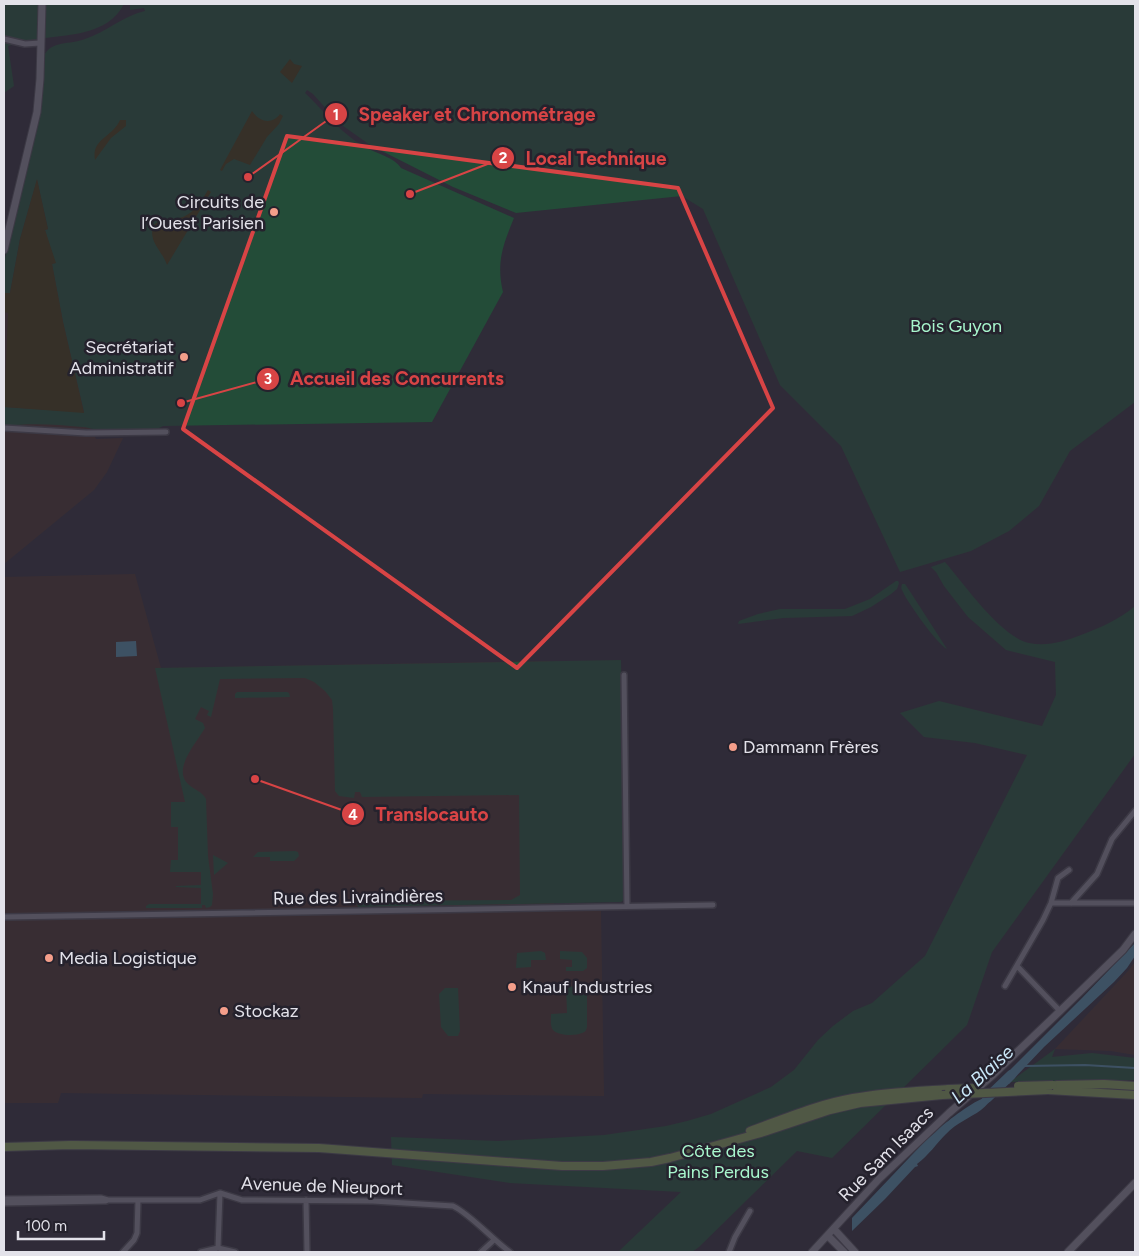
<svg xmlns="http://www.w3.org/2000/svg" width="1139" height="1256" font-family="Figtree,sans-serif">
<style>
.industrial{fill:#44302d}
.green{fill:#234c38}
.sand{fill:#3e3515}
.water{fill:#4f7e98}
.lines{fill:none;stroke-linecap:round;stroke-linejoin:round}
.stream{stroke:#4f7e98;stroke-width:2}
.river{stroke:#4f7e98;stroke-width:10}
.street-casing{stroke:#4c4a54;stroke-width:8}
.secondary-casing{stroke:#4c4a54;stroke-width:9}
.primary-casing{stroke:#4c4a54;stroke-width:10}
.street{stroke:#7f7c8a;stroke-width:5}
.secondary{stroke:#7f7c8a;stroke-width:7}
.primary{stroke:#788e56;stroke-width:8}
.primary-bridge-casing{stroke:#4c4a54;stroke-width:10;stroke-linecap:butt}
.primary-bridge{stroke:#788e56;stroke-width:8}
.marked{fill:none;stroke:#d84445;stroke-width:4;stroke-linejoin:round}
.poi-dot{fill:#f49e8a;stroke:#25222d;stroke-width:2}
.labels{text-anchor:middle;stroke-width:5;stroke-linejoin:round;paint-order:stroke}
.poi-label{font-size:18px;fill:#e3e2ea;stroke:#25222d;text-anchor:start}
.park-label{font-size:18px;fill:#a8f6cd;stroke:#25222d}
.street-label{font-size:18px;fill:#e3e2ea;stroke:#25222d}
.water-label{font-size:19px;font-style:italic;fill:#cae7f8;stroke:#25222d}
.leader{fill:none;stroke:#d84445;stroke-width:2}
.callout-dot{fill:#d84445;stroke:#25222d;stroke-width:2}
.mark-label{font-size:15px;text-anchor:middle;font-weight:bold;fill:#fff}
.callout-label{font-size:19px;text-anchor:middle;font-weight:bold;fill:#d84445;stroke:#25222d;stroke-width:5;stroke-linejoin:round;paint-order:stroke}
</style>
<rect width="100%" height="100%" fill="#2f2c38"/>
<path class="industrial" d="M37 179 84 413 96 439 123 438 107 472 94 490 4 564V293H10Z
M135 574 161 668 550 661 554 911H601L604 1096 423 1094 422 1098 61 1093 58 1103H4V577Z
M1135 962V1055L1111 1051 1055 1049 1128 971Z"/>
<path class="green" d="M4 4H124C108 36 65 35 36 39 26 41 17 44 8 46L14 86 4 93Z
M130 4H1135V402L1070 451 1039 506 1009 531 971 551 900 572 841 446 780 385 703 209 682 196 516 213 453 187 370 145 339 123 313 94 307 90 305 93C325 112 342 135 367 148 378 154 395 158 401 168L514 218C503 245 496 262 503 292L432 422 163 426C151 434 112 432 97 430 92 429 87 427 82 427 56 424 29 423 4 426V407L84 412 63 322 52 264 55 263 45 230 48 229 37 180 20 239 10 293H4L5 258 26 172 35 128 44 56C51 40 70 45 85 39 106 32 123 16 145 11L144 8 130 10Z
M945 562C964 584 1001 637 1029 643 1047 647 1065 641 1081 635 1100 628 1120 619 1135 606V754L992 952 967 1025 832 1158 797 1151 699 1247 692 1252H618L681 1192 510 1183 392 1165 391 1137 498 1141 604 1135 666 1126 687 1121 711 1114 771 1087 794 1070 818 1040 833 1026 853 1011 872 1003 925 956 1027 755 975 743 924 737 900 713 939 701 1042 726 1056 695 1055 662 1006 650 968 617 944 586 936 572 931 567Z
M896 581H898L899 583 897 589 891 594 871 607 852 616 783 618 738 624 739 621 758 614 780 609H845L870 599Z
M902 584H905L911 593 947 649C937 644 908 603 903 592 901 588 901 589 902 584Z
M621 660 624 896V900L621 902 358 907 356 901 511 900 520 895 519 795 362 797 360 792H355L354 798 339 796 335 791 333 709 332 700 325 691 314 682 305 678 220 679 211 717 207 715 209 711 201 707 195 719 203 723 205 728C197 742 172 769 188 784 194 790 202 791 206 799L208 856 213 894 212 905 210 907 206 908 205 905H202V908H146V906L149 904H201V888L176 887V886L201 885V872H170L171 860H178V827H171V802H185L155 668Z
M237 692H287L289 693 290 697 235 698V694Z
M295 851 298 852 299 856 294 861H270V857H253L258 852Z
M213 855 228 863 214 875Z
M541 951 545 953 546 960H531V967L516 968 517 953Z
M560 951 582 952 587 958V968L583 971H566V967H572V960L560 959Z
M566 986 582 987 587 994V1027C586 1030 586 1032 582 1033 576 1036 558 1036 553 1030 550 1026 551 1019 551 1014L567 1013Z
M445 988H458L460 1031 458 1036H448L441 1027 439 994Z
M1055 1049 1052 1057 1092 1053 1135 1058V1080L1010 1082Z"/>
<path class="sand" d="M290 59 294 64 302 66 292 83 280 72Z
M252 111C259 122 272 125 280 114L283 116 279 124 267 137 250 165 234 159 226 164 222 171 220 170Z
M120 120H126V126L111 138 95 160C91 139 113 137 120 120Z
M37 179 48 229 45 230 56 263 52 264 63 322 84 413 4 407 8 313 4 312V293H10L20 239Z
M208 190 211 192 167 265C162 250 147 241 154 225 160 220 166 219 173 219 191 218 199 205 208 190Z"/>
<path class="water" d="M136 641 137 656 116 657V642Z
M1135 943V956L1127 968 1114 982 1044 1047 1009 1084 995 1085 1082 998Z
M995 1095C991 1100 986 1106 981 1110 970 1118 956 1123 946 1134 937 1143 928 1156 917 1164L918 1166 915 1167 885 1199 852 1231V1218L928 1138C933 1135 938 1129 943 1125 956 1115 979 1096 995 1095Z"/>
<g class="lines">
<path class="stream" d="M1024 1066 1085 1065 1135 1068"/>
<path class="river" d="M987 1098 1011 1075"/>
<defs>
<path id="street" d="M4 39 25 44 40 43
M4 428 86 433 166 432
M624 675 627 906
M1051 903H1135
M1071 903 1097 874 1112 839 1135 811
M4 917 713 905
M1017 966 1060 1011
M1005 986 1043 920 1051 903 1058 878 1069 870
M220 1193 218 1248 235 1252
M4 1199 101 1198 108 1200H200L220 1193 242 1200 373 1201 453 1206C470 1214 493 1240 510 1252
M306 1200 307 1252
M4 1203 106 1201
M123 1252 134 1240 137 1233 138 1200
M201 1252 218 1248
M481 1252 494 1240
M729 1252 735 1237 750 1211"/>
<path id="secondary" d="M4 250 37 112 40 79 42 4
M834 1229 855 1252
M828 1236 844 1252
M812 1252 879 1179 949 1113 994 1074 1060 1011 1123 950 1135 934
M1068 1252 1135 1183"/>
<path id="primary" d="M1057 1085 1104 1084 1135 1086
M1048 1090 1135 1095
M750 1131C783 1119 818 1104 853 1098 885 1092 917 1091 949 1089
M4 1147 71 1145 319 1148 562 1166H603L651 1162 670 1158 764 1132 830 1110 860 1103 942 1095"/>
</defs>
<use href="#street" class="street-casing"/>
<use href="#secondary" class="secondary-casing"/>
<use href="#primary" class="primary-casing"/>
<use href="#street" class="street"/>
<use href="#secondary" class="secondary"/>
<use href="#primary" class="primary"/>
<defs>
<path id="primary-bridge" d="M1018 1086 1053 1085
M949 1089 976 1088
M942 1095 1048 1090"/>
</defs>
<use href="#primary-bridge" class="primary-bridge-casing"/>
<use href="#primary-bridge" class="primary-bridge"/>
</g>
<path d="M0 0H1139V1256H0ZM287 136 678 188 773 408 517 668 183 429Z" fill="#2f2c38" fill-opacity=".55" fill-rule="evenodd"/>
<path class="marked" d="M287 136 678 188 773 408 517 668 183 429Z"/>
<g class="poi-dot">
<circle cx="274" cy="212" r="5"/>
<circle cx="184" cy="357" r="5"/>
<circle cx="733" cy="747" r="5"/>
<circle cx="49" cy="958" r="5"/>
<circle cx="512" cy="987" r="5"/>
<circle cx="224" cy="1011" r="5"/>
</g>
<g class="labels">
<g class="poi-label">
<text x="264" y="208" text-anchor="end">Circuits de<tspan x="264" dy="21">l’Ouest Parisien</tspan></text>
<text x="174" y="353" text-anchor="end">Secrétariat<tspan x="174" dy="21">Administratif</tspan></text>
<text x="743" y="753">Dammann Frères</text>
<text x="59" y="964">Media Logistique</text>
<text x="522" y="993">Knauf Industries</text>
<text x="234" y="1017">Stockaz</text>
</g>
<g class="park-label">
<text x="956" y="332">Bois Guyon</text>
<text x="718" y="1157">Côte des<tspan x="718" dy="21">Pains Perdus</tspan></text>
</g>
<g class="street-label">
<text transform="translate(358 897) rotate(-1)" y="6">Rue des Livraindières</text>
<text transform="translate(886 1154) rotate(-45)" y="6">Rue Sam Isaacs</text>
<text transform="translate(322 1186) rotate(2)" y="6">Avenue de Nieuport</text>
</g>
<g class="water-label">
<text transform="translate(982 1074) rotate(-42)" y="7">La Blaise</text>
</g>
</g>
<path class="leader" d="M248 177L336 114M410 194L503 158M181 403L268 379M255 779L353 814"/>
<g class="callout-dot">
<circle cx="248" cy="177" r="5"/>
<circle cx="410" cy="194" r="5"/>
<circle cx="181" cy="403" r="5"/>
<circle cx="255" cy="779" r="5"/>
<circle cx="336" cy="114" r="12"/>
<circle cx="503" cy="158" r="12"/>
<circle cx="268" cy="379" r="12"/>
<circle cx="353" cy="814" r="12"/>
</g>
<g class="mark-label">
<text x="336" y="120">1</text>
<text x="503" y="163">2</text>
<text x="268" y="384">3</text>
<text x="353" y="820">4</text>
</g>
<g class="callout-label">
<text x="477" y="121">Speaker et Chronométrage</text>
<text x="596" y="165">Local Technique</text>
<text x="397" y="385">Accueil des Concurrents</text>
<text x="432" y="821">Translocauto</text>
</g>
<rect width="1139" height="1256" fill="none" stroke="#e3e2ea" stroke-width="10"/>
<path d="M18 1231v8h86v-8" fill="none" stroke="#e3e2ea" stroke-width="2.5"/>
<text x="25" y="1231" font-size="15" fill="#e3e2ea" stroke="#25222d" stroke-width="4" paint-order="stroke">100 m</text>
</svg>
